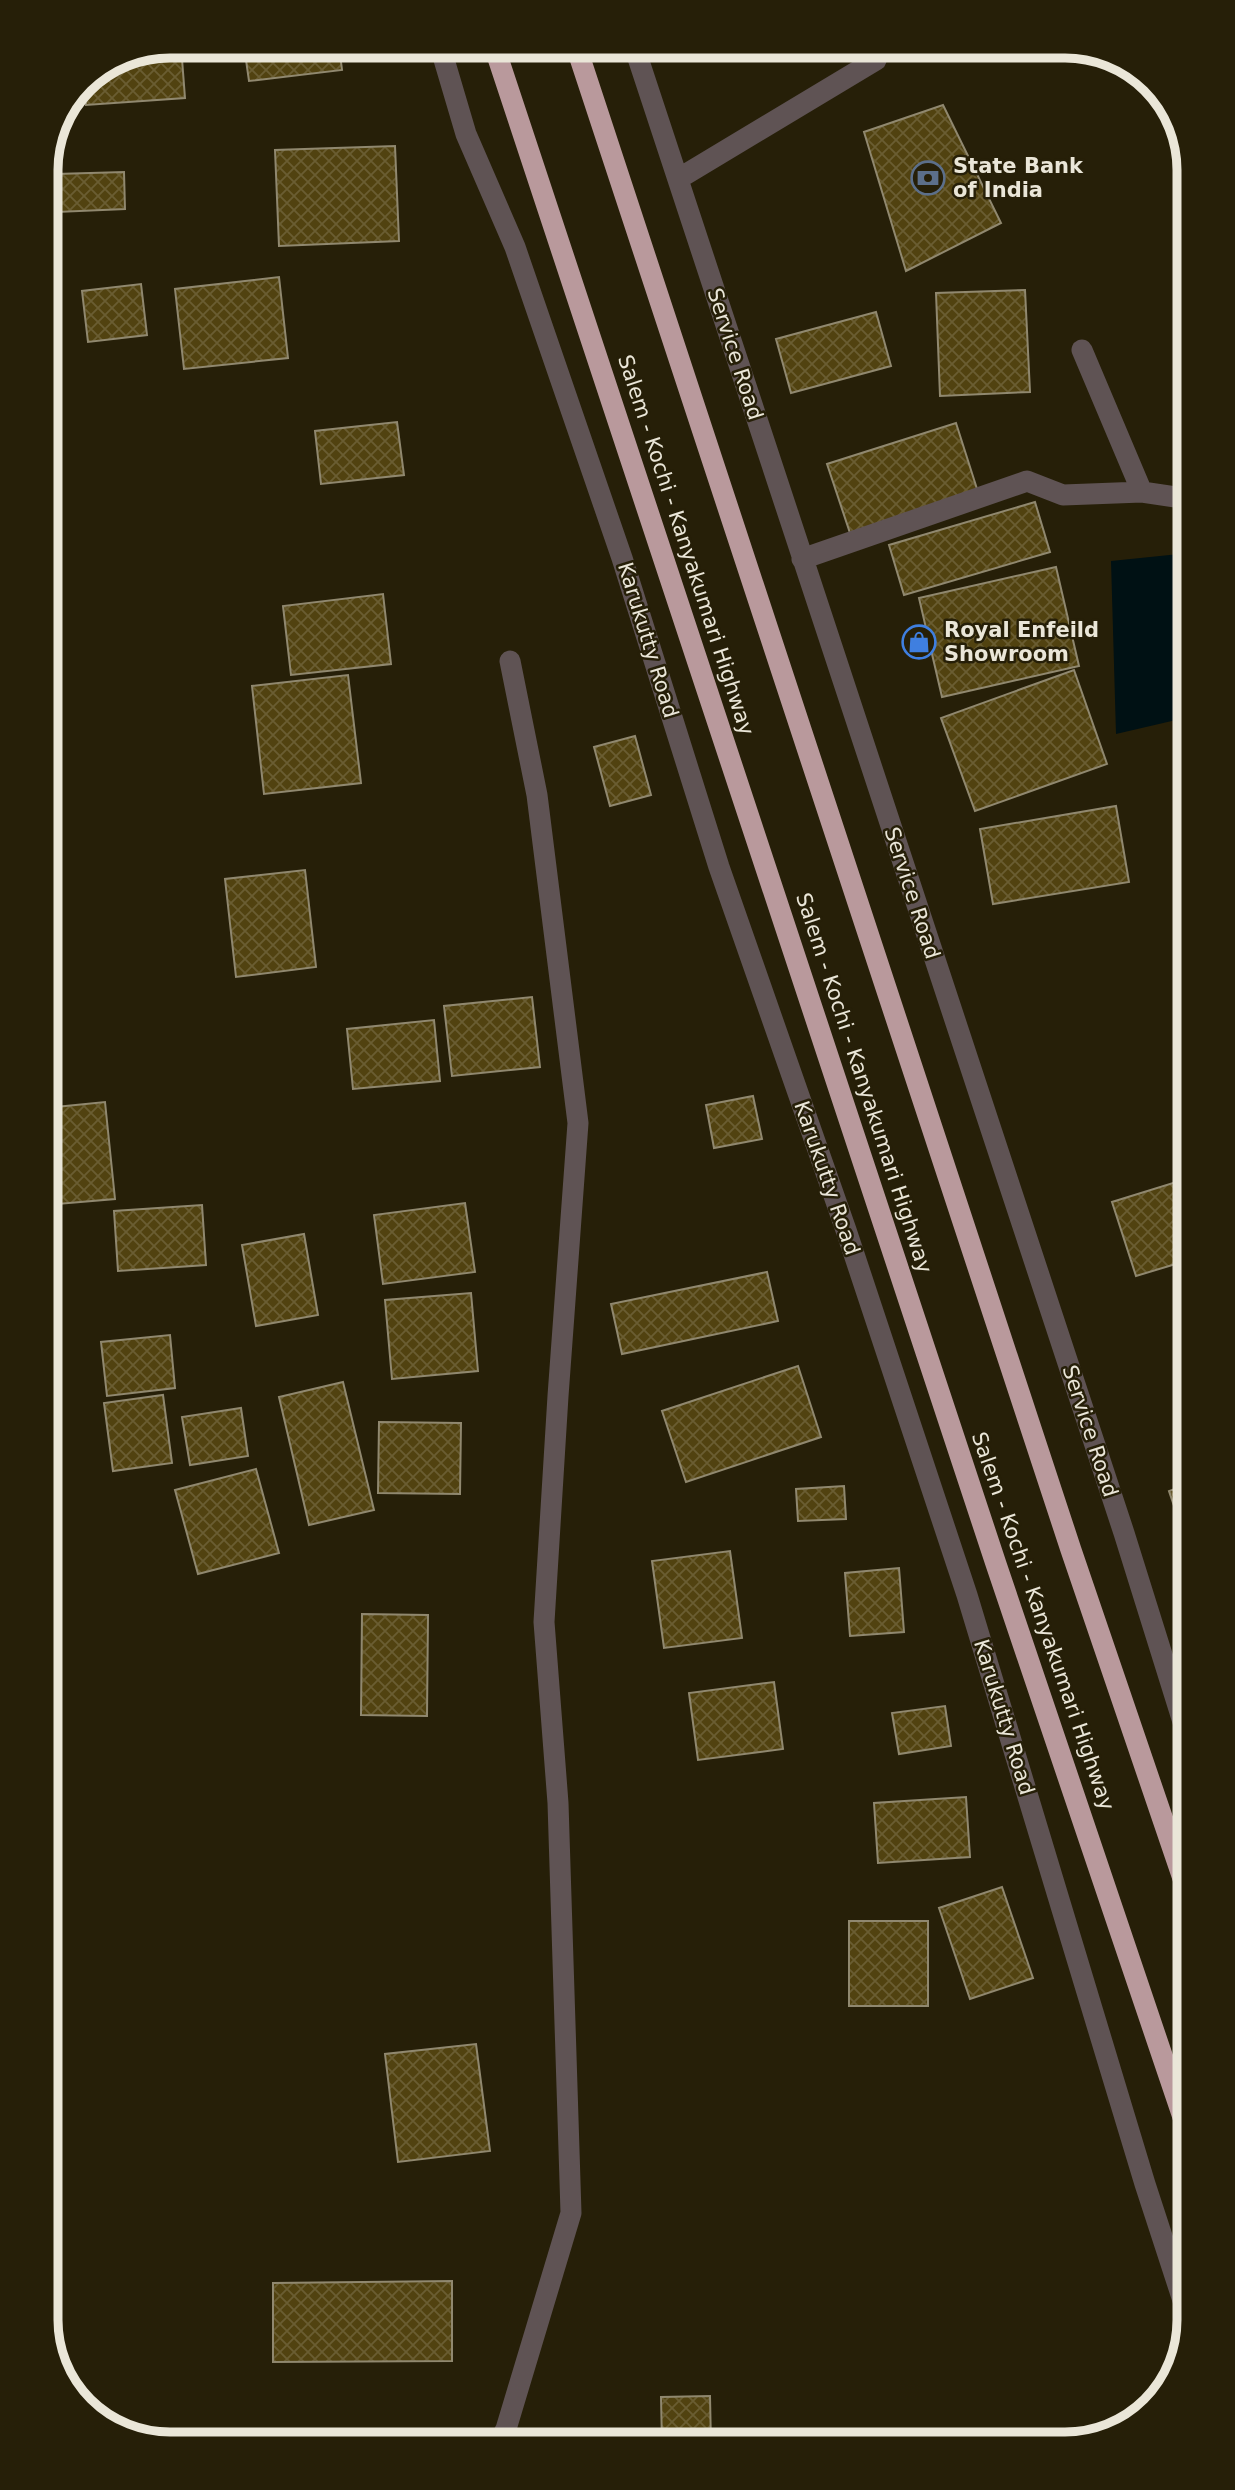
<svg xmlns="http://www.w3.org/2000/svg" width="1235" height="2490" font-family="'DejaVu Sans',sans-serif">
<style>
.water{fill:#001114}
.building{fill:url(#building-cross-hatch);stroke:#90886f;stroke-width:2}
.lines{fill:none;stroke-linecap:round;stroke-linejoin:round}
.minor{stroke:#5f5354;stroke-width:21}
.highway{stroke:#b9999c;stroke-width:21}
.labels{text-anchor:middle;stroke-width:5;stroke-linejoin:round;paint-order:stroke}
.poi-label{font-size:21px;font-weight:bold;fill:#eae6d8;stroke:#261f08;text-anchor:start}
.street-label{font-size:21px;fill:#eae6d8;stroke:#261f08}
.rim{fill:none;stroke:#eae6d8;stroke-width:9}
</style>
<defs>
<pattern id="building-cross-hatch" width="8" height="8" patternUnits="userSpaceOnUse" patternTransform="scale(1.75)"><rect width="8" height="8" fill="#514210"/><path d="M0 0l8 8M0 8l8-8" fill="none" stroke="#6a5d32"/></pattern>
</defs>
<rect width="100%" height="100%" fill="#261f08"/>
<path class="water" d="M1189 553V717L1116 734 1111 561Z"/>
<path class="building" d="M170 45 181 46 185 98 86 105 85 80 123 55Z
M244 46H339L342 70 249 81Z
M943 105 1001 223 906 271 864 132Z
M395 146 399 241 279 246 275 150Z
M124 172 125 209 57 212 56 174Z
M279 277 288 358 184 369 175 289Z
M141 284 147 335 88 342 82 291Z
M1025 290 1030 392 940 396 936 293Z
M876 312 891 366 791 393 776 339Z
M397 422 404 475 321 484 315 431Z
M956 423 978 492 850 533 827 464Z
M1035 502 1050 552 904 595 889 545Z
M1056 567 1079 666 942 697 919 598Z
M383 594 391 664 291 675 283 606Z
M1074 670 1107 764 975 811 941 718Z
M348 675 361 783 264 794 252 686Z
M635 736 651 795 610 806 594 747Z
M1116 806 1129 882 993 904 980 829Z
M305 870 316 967 236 977 225 879Z
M54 935 59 1008 46 1009V936Z
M532 997 540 1067 452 1076 444 1006Z
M434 1020 440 1081 353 1089 347 1029Z
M753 1096 762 1139 714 1148 706 1105Z
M105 1102 115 1199 46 1205V1108Z
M1189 1178V1260L1136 1276 1112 1202Z
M465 1203 475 1272 383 1284 374 1215Z
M202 1205 206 1265 118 1271 114 1211Z
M304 1234 318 1315 256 1326 242 1245Z
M767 1272 778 1321 622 1354 611 1304Z
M471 1293 478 1371 392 1379 385 1300Z
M170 1335 175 1388 107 1396 101 1342Z
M798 1366 821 1437 686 1482 662 1411Z
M343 1382 374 1510 309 1525 279 1397Z
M163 1395 172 1463 113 1471 104 1403Z
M241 1408 248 1456 190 1465 182 1417Z
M379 1422 461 1423 460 1494 378 1493Z
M256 1469 279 1553 198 1574 175 1490Z
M1189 1484V1550L1169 1491Z
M844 1486 846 1519 798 1521 796 1489Z
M730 1551 742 1638 664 1648 652 1561Z
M899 1568 904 1632 850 1636 845 1573Z
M362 1614 428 1615 427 1716 361 1715Z
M774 1682 783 1749 698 1760 689 1693Z
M945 1706 951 1746 899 1754 892 1713Z
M966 1797 970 1857 878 1863 874 1803Z
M1002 1887 1033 1978 970 1999 939 1908Z
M849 1921H928V2006H849Z
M476 2044 490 2151 398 2162 385 2054Z
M452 2281V2361L273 2362V2283Z
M710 2396 711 2444H662L661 2397Z"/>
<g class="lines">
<path class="minor" d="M440 46 466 134 515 247 622 558 719 867 846 1230 967 1595 1145 2184 1189 2319
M634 46 1124 1533 1189 1741
M678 179 876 60 880 46
M1082 350 1142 492
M802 559 1027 481 1063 495 1142 492 1189 499
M498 2444 506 2429 571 2213 558 1803 544 1622 558 1396 578 1123 537 795 510 661"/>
<path class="highway" d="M494 46 996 1564 1189 2135
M576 46 1071 1550 1189 1896"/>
</g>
<defs>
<symbol id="bank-ring" viewBox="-11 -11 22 22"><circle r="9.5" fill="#261f08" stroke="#5c6f8a" stroke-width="1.5"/><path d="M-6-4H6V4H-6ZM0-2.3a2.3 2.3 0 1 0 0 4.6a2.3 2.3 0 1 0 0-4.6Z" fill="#5c6f8a"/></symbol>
<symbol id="shop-ring" viewBox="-11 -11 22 22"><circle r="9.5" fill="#261f08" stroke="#3f7fe0" stroke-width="1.5"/><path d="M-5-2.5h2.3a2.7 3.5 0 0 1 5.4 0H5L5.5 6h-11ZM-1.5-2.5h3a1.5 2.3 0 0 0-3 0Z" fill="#3f7fe0"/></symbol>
</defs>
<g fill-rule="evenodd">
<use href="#bank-ring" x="909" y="159" width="38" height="38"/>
<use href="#shop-ring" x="900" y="623" width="38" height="38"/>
</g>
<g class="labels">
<g class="poi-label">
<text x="953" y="173">State Bank<tspan x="953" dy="24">of India</tspan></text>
<text x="944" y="637">Royal Enfeild<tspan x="944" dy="24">Showroom</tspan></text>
</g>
<g class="street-label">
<text transform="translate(735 354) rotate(72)" y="7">Service Road</text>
<text transform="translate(686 545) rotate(72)" y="7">Salem - Kochi - Kanyakumari Highway</text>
<text transform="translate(648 640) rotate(73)" y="7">Karukutty Road</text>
<text transform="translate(912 893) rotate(72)" y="7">Service Road</text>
<text transform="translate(864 1083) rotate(72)" y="7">Salem - Kochi - Kanyakumari Highway</text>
<text transform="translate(827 1178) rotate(71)" y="7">Karukutty Road</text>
<text transform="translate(1090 1431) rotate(72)" y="7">Service Road</text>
<text transform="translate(1043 1621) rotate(71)" y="7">Salem - Kochi - Kanyakumari Highway</text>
<text transform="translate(1004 1717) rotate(73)" y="7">Karukutty Road</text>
</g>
</g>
<path d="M0 0H1235V2490H0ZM170 58H1065A112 112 0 0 1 1177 170V2320A112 112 0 0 1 1065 2432H170A112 112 0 0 1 58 2320V170A112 112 0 0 1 170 58Z" fill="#261f08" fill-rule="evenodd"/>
<path class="rim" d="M170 58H1065A112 112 0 0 1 1177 170V2320A112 112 0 0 1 1065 2432H170A112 112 0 0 1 58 2320V170A112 112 0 0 1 170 58Z"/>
</svg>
